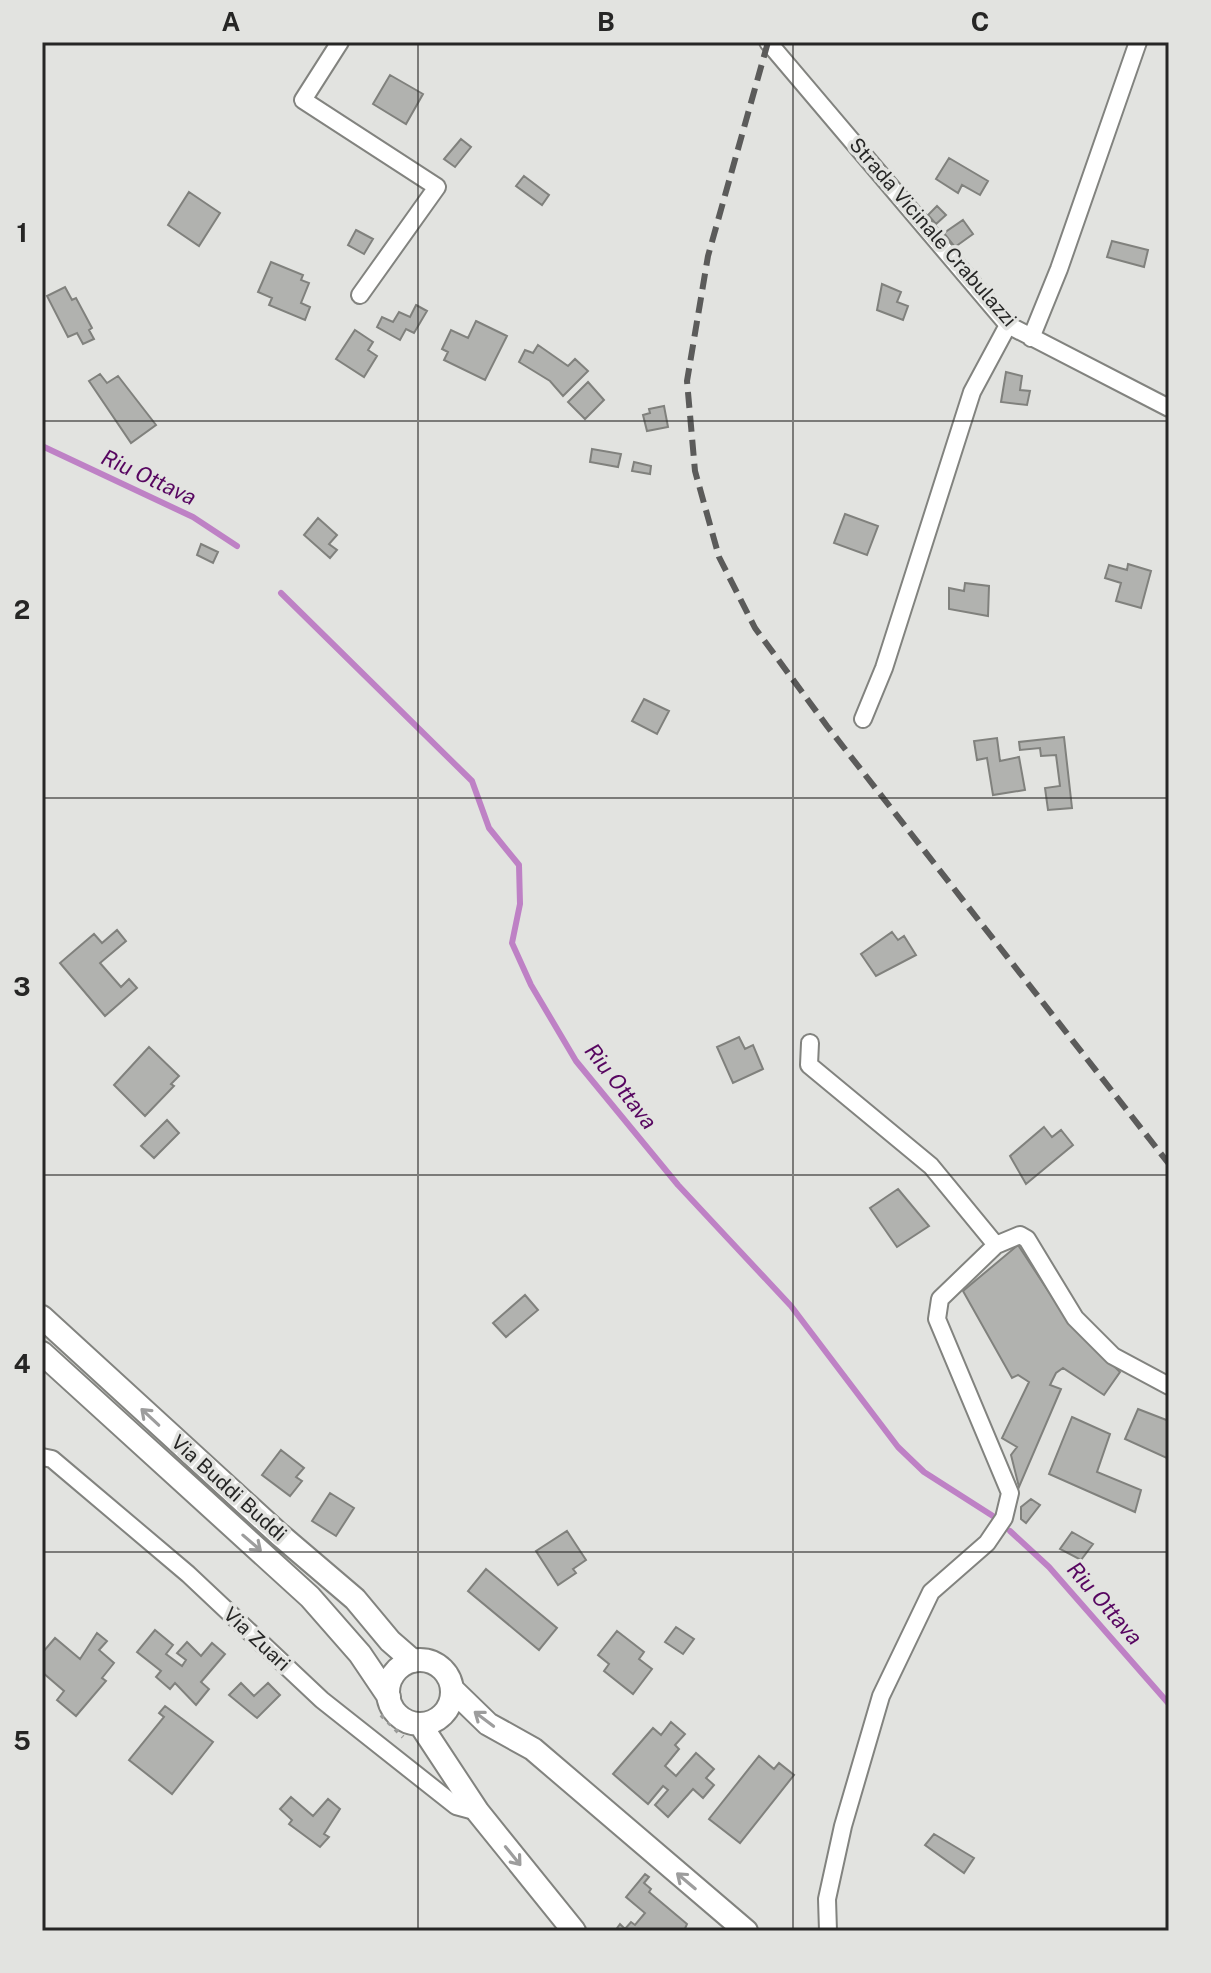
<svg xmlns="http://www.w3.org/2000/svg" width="1211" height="1973" font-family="'Public Sans',sans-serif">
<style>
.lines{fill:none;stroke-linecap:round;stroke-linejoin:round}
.stream{stroke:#be81c5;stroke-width:6}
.building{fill:#b1b2af;stroke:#80817d;stroke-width:2}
.street-casing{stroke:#82837f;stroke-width:20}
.secondary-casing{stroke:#82837f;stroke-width:26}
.path{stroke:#9a9b99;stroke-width:4;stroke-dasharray:4 6;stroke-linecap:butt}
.street{stroke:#fff;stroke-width:16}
.secondary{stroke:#fff;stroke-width:22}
.rail{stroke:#5b5b5a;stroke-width:6;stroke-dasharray:16 8;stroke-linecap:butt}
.oneway{stroke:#9d9d9d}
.grid{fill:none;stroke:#262625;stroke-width:2;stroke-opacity:0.55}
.labels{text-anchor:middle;stroke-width:7;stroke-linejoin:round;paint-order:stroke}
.street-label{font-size:20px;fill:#262625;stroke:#e2e3e0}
.water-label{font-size:22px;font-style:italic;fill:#570660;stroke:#e2e3e0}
.neatline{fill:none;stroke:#262625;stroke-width:3}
.grid-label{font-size:26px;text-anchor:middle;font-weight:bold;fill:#262625}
</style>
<rect width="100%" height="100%" fill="#e2e3e0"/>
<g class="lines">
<path class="stream" d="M42 446 193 517 237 546
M281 593 472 781 489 828 519 865 520 904 512 943 531 985 576 1061 678 1185 791 1306 898 1447 924 1472 996 1518
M1010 1531 1049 1567 1169 1704"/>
</g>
<path class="building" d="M390 75 423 94 406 124 373 104Z
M461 139 471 147 455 167 444 159Z
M949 158 988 181 980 195 962 185 958 193 936 179Z
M524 176 549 195 542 205 516 186Z
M189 192 220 213 199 246 168 225Z
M937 206 946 215 936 224 928 215Z
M963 220 973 234 955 247 944 233Z
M356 230 373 239 364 254 348 245Z
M1112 241 1148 250 1144 267 1107 257Z
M271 262 303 275 301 280 309 283 301 303 310 307 305 320 269 305 272 298 258 292Z
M882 284 901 292 897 302 908 306 903 320 877 310Z
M65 287 72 300 76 298 92 328 89 330 94 339 83 344 77 333 68 337 47 296Z
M416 305 427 311 414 333 406 329 400 340 377 327 382 317 393 322 399 312 410 317Z
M476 321 507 336 485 380 444 360 448 352 442 349 451 330 468 338Z
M355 330 373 342 368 350 377 356 364 377 336 359Z
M538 345 568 366 575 359 588 371 563 396 550 381 519 362 525 350 533 353Z
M1006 372 1022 376 1020 390 1030 391 1027 405 1001 402Z
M100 374 107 383 118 376 156 425 131 443 89 381Z
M588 382 604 400 585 419 568 402Z
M664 406 668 427 647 431 643 415 650 413 649 409Z
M592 449 621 454 618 467 590 462Z
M634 462 651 466 650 474 632 471Z
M845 514 878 526 867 555 834 543Z
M318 518 337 535 329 544 337 550 330 558 304 535Z
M201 544 218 552 213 563 197 555Z
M1128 564 1151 571 1141 608 1116 601 1121 583 1105 578 1109 565 1127 570Z
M965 583 989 586 988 616 949 609V588L964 591Z
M644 699 669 711 657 734 632 721Z
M1064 737 1072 808 1048 810 1045 788 1060 786 1056 755 1041 756 1040 748 1020 750 1019 742Z
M997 738 1000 761 1019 757 1025 790 993 795 987 758 977 760 974 741Z
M117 930 126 941 100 963 121 987 129 979 137 988 105 1016 60 963 94 934 102 943Z
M892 932 898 940 904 936 916 955 876 976 861 954Z
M739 1037 745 1049 753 1045 763 1069 733 1083 717 1047Z
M149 1047 179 1076 171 1084 174 1086 145 1116 114 1085Z
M167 1120 179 1133 154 1158 141 1146Z
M1044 1127 1052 1137 1061 1130 1073 1145 1026 1184 1010 1156Z
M898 1189 929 1226 897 1247 870 1208Z
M1018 1245 1068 1321 1120 1372 1104 1395 1063 1368 1056 1373 1050 1385 1061 1389 1019 1487 1011 1455 1017 1447 1002 1438 1029 1382 1018 1375 1012 1378 963 1291Z
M525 1295 538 1310 506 1337 493 1323Z
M1138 1409 1169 1421V1459L1125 1439Z
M1072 1417 1110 1434 1097 1472 1141 1490 1135 1512 1049 1474Z
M281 1450 304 1468 296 1477 302 1481 290 1496 262 1475Z
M330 1493 354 1508 336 1536 312 1521Z
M1031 1499 1040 1505 1026 1523 1021 1519V1507Z
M567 1531 586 1560 573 1569 576 1573 558 1585 536 1551Z
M1072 1532 1093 1544 1081 1560 1060 1549Z
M486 1569 557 1628 539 1650 468 1591Z
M676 1627 694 1639 683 1654 665 1642Z
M155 1630 173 1645 166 1654 182 1666 186 1660 177 1653 187 1642 201 1656 212 1643 225 1654 201 1682 209 1689 196 1705 175 1683 170 1689 156 1677 161 1671 137 1652Z
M617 1631 644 1652 639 1659 652 1669 633 1694 604 1671 609 1664 598 1655Z
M97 1633 107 1641 99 1650 114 1663 102 1678 106 1681 76 1716 57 1700 64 1691 42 1672V1653L55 1638 80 1659Z
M241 1683 254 1696 268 1683 280 1695 257 1718 229 1695Z
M165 1706 213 1742 172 1794 129 1760 164 1717 159 1713Z
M671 1722 685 1734 675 1745 679 1749 665 1766 676 1776 696 1753 714 1769 706 1778 714 1785 703 1798 693 1789 668 1817 655 1805 668 1790 663 1786 648 1804 613 1774 653 1728 661 1735Z
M759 1756 774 1769 779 1763 794 1775 740 1843 709 1819Z
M291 1797 313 1816 328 1799 340 1809 324 1834 329 1837 320 1847 289 1824 292 1820 280 1809Z
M934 1834 974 1858 964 1873 925 1845Z
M645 1874 649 1877 644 1883 651 1889 649 1892 687 1924 684 1931H615L620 1924 625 1929 631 1922 635 1925 645 1913 626 1897Z"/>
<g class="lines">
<defs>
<path id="street" d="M340 42 303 100 437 187 360 295
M768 42 1008 325 1169 408
M1031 338 1059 269 1138 42
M863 719 884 668 972 392 1008 325
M810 1043 809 1065 931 1166 996 1245
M42 1457 52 1459 188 1574 322 1700 456 1806 478 1812
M828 1931 827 1899 843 1826 881 1696 931 1592 987 1543 1004 1518 1010 1493 937 1319 940 1299 996 1245 1020 1235 1027 1239 1075 1318 1113 1356 1169 1386"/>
<path id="secondary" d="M42 1317 280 1535 355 1599 390 1641 413 1661
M42 1353 310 1597 360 1654 389 1697
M388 1692a32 32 0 1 1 64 0a32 32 0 1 1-64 0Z
M453 1690 488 1724 533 1749 746 1931
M420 1724 478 1812 574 1931"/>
</defs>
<use href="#street" class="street-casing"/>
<use href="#secondary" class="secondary-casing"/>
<path class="path" d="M381 1715 403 1737"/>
<use href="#street" class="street"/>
<use href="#secondary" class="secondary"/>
<path class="rail" d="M768 42 708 256 687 381 695 471 719 557 755 628 827 726 1169 1164"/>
</g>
<defs><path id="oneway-shaft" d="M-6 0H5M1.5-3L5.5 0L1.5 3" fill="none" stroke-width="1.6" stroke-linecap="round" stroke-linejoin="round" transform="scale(2)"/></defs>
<g class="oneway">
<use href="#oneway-shaft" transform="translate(150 1417) rotate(-137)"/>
<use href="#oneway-shaft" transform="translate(252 1543) rotate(41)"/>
<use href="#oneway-shaft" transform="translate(484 1719) rotate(-143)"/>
<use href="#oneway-shaft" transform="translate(513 1856) rotate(51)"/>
<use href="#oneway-shaft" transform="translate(686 1881) rotate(-140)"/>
</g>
<path class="grid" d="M418 42V1931M793 42V1931M42 421H1169M42 798H1169M42 1175H1169M42 1552H1169"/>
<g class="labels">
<g class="street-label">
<text transform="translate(933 232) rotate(49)" y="7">Strada Vicinale Crabulazzi</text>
<text transform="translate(229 1488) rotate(42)" y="7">Via Buddi Buddi</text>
<text transform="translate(257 1639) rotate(43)" y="7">Via Zuari</text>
</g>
<g class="water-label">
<text transform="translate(149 477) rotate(25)" y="8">Riu Ottava</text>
<text transform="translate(621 1086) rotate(52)" y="8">Riu Ottava</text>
<text transform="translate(1105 1603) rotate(49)" y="8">Riu Ottava</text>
</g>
</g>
<rect width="1211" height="1973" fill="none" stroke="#e2e3e0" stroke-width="88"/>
<rect x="44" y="44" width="1123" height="1885" class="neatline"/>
<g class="grid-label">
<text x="231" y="31">A</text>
<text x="606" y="31">B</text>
<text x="980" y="31">C</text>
<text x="22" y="242">1</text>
<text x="22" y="619">2</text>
<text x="22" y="996">3</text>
<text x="22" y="1373">4</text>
<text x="22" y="1750">5</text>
</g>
</svg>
